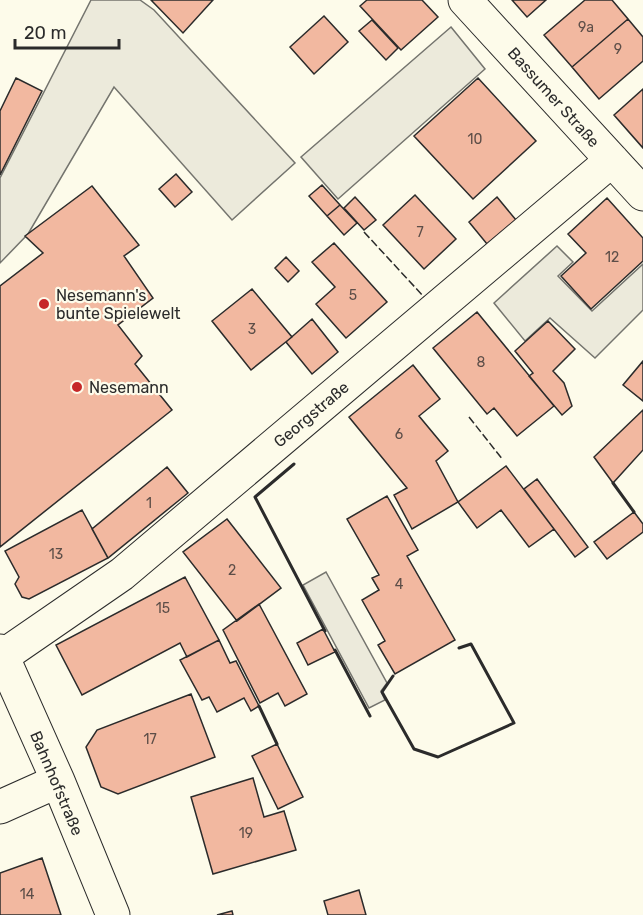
<svg xmlns="http://www.w3.org/2000/svg" width="643" height="915" font-family="Rubik,sans-serif">
<style>
.parking{fill:#eceadb;stroke:#74746e;stroke-width:1.5}
.building{fill:#f2b8a0;stroke:#2b2b2b;stroke-width:1.5}
.lines{fill:none;stroke-linecap:round;stroke-linejoin:round}
.minor-casing{stroke:#2b2b2b;stroke-width:35}
.minor{stroke:#fdfbea;stroke-width:33}
.fence{stroke:#2b2b2b;stroke-width:1.5;stroke-dasharray:8 3;stroke-linecap:butt}
.wall{stroke:#2b2b2b;stroke-width:3}
.poi-dot{fill:#c62828;stroke:#fdfbea;stroke-width:2}
.labels{text-anchor:middle;stroke-width:4.5;stroke-linejoin:round;paint-order:stroke}
.number-label{font-size:14px;fill:#5d4e48}
.street-label{font-size:16px;fill:#2b2b2b;stroke:#fdfbea}
.poi-label{font-size:16px;fill:#2b2b2b;stroke:#fdfbea;text-anchor:start}
</style>
<rect width="100%" height="100%" fill="#fdfbea"/>
<path class="parking" d="M91 0H140L154 10 295 163 232 220 114 87 28 234 0 263V178Z
M451 27 485 69 338 199 301 157Z
M557 246 573 262 558 276 592 311 643 264V310L595 358 550 318 525 341 494 303Z
M326 572 387 683 381 691 385 700 369 708 303 585Z"/>
<path class="building" d="M151 0H213L183 33Z
M367 0H422L438 17 401 50 360 6Z
M512 0H546L527 17Z
M585 0H612L628 19 572 67 544 35Z
M324 16 348 42 314 74 290 47Z
M628 19 643 37V61L599 99 572 67Z
M372 20 398 48 386 60 359 31Z
M16 78 42 91 0 175V111Z
M478 78 536 141 473 199 414 136Z
M643 89V148L614 115Z
M176 174 192 192 175 207 159 189Z
M322 185 340 205 327 216 309 196Z
M92 186 139 245 124 256 153 298 118 325 142 356 135 364 172 410 0 547V286L43 253 25 236Z
M415 195 456 239 424 269 383 225Z
M355 197 376 220 364 230 344 208Z
M497 197 516 220 487 244 469 222Z
M607 198 643 238V261L591 309 561 276 586 253 568 234Z
M340 205 357 223 344 235 327 216Z
M334 243 387 302 346 338 316 304 335 287 312 262Z
M286 257 299 271 288 282 275 268Z
M252 289 292 337 251 370 212 321Z
M477 312 554 406 517 436 494 408 487 414 433 348Z
M312 319 338 352 312 374 286 342Z
M548 321 575 349 553 371 564 383 572 406 562 415 529 376 533 373 515 351Z
M643 361V401L623 385Z
M413 365 440 399 419 416 448 451 436 461 458 502 412 529 394 495 407 488 349 417Z
M643 410V450L613 483 594 457Z
M506 466 554 529 529 547 501 510 477 528 458 502Z
M167 467 188 493 108 558 92 529Z
M537 479 588 547 575 557 524 489Z
M387 496 418 550 407 556 455 640 395 674 378 645 385 641 362 600 379 590 372 578 379 575 347 519Z
M82 510 108 558 29 599 22 597 15 584 19 577 5 551Z
M634 512 643 524V532L607 559 594 542Z
M227 519 281 588 237 621 183 552Z
M185 577 219 640 187 657 180 643 82 695 56 645Z
M259 604 307 694 285 706 278 693 260 703 223 630Z
M323 629 335 652 308 665 297 643Z
M219 640 230 663 236 661 259 706 251 711 244 698 217 712 209 697 202 700 180 660Z
M191 694 215 757 118 794 101 787 86 747 97 730Z
M277 744 303 797 278 809 252 756Z
M253 778 264 817 284 811 296 850 213 874 191 797Z
M42 858 61 915H0V873Z
M359 890 366 915H328L324 901Z
M232 911 233 915H217Z"/>
<g class="lines">
<defs>
<path id="minor" d="M465 0 643 194
M0 651 58 781 113 915
M3 656 122 574 612 160
M0 807 58 781"/>
</defs>
<use href="#minor" class="minor-casing"/>
<use href="#minor" class="minor"/>
<path class="fence" d="M364 232 424 297
M469 417 503 460"/>
<path class="wall" d="M294 464 255 497 325 631
M613 483 634 512
M335 650 370 716
M393 676 382 692 414 749 438 757 514 723 471 644 459 648
M259 706 277 744"/>
</g>
<g class="poi-dot">
<circle cx="44" cy="304" r="6"/>
<circle cx="77" cy="387" r="6"/>
</g>
<g class="labels">
<g class="number-label">
<text x="586" y="32">9a</text>
<text x="618" y="54">9</text>
<text x="475" y="144">10</text>
<text x="420" y="237">7</text>
<text x="612" y="262">12</text>
<text x="353" y="300">5</text>
<text x="252" y="334">3</text>
<text x="481" y="367">8</text>
<text x="399" y="439">6</text>
<text x="149" y="508">1</text>
<text x="56" y="559">13</text>
<text x="232" y="575">2</text>
<text x="399" y="589">4</text>
<text x="163" y="613">15</text>
<text x="150" y="744">17</text>
<text x="246" y="838">19</text>
<text x="27" y="899">14</text>
</g>
<g class="street-label">
<text transform="translate(554 97) rotate(48)" y="6">Bassumer Straße</text>
<text transform="translate(311 414) rotate(-40)" y="6">Georgstraße</text>
<text transform="translate(57 783) rotate(67)" y="6">Bahnhofstraße</text>
</g>
<g class="poi-label">
<text x="56" y="301">Nesemann's<tspan x="56" dy="18">bunte Spielewelt</tspan></text>
<text x="89" y="393">Nesemann</text>
</g>
</g>
<path d="M15 39v9h104v-9" fill="none" stroke="#2b2b2b" stroke-width="3"/>
<text x="24" y="39" font-size="18" fill="#2b2b2b" stroke="#fdfbea" stroke-width="4.5" paint-order="stroke">20 m</text>
</svg>
